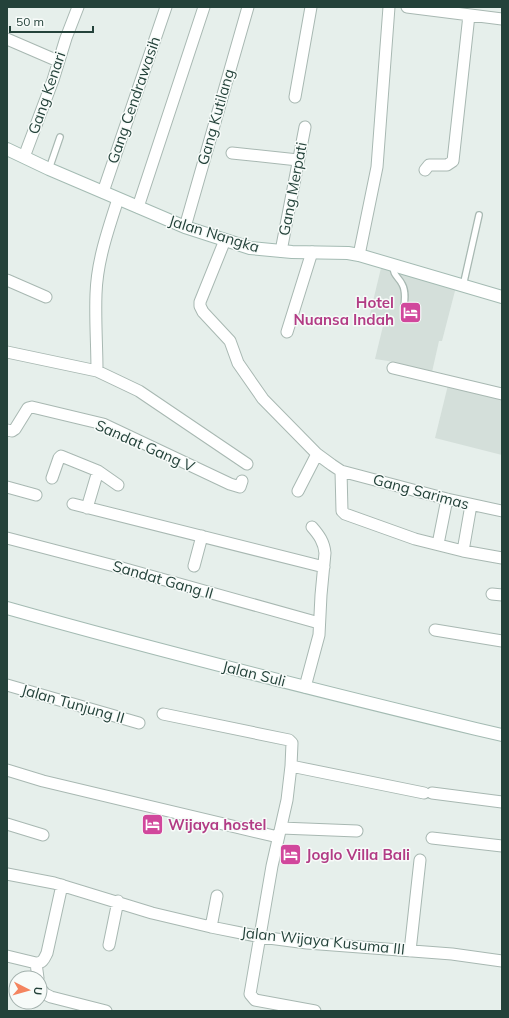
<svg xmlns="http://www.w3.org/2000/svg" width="509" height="1018" font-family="Mulish,sans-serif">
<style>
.built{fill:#d4dfda}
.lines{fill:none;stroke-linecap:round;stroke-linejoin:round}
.lane-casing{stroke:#a8b8b2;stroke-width:8}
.street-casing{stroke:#a8b8b2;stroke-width:13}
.secondary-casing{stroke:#a4bbb3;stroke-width:14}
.lane{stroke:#fff;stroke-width:5.5}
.street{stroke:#fff;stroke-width:11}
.secondary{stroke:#fff;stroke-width:12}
.labels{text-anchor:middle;stroke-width:3;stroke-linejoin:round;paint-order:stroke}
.street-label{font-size:15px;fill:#24423a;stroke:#f7fbf9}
.hotel-label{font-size:15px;font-weight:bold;fill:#b23c85;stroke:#f7fbf9;text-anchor:start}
</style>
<rect width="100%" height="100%" fill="#e6efeb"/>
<path class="built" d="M381 268 456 287 442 341H439L432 372 388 361 375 359 383 326 368 322Z
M448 385 502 397V455L435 438Z"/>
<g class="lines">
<defs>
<path id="lane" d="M49 169 60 137
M393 265C393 276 398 276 402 284 406 291 405 299 404 306
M463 286 479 215"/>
<path id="street" d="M407 7 502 19
M7 39 58 61
M295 97 311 7
M232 153 298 160
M24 157 53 80 66 38 78 7
M425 170 429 165H447L453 161 469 15
M103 192 166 7
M138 207 204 7
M185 227 248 7
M225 240 200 302V306L203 312 230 341 238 363 263 399 317 454 332 465 341 471 447 499 502 511
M281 251 305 127
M359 255 377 167 389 7
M7 280 46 297
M287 332 312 252
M7 352 97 371 139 391 247 464
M393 368 502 394
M97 371C97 346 95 320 96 294 97 261 108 230 118 199
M7 430 12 431 15 429 28 408 32 407 103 424 230 484 240 487 242 481
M341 471 342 511 345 514 415 539 463 551 502 558
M52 478 59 458 61 456 98 471 118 485
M7 487 36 495
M298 491 317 454
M73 504 324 567
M87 508 98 471
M7 538 122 568 319 623
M438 544 447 499
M463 551 471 505
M194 566 202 536
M492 594 502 595
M435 630 502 641
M7 685 139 723
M305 687 319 635 321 595 325 553C324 542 319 535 312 527
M163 714 289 740 292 743 291 766 287 800 272 866 250 994 255 1000 315 1011
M291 766 424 793
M7 770 43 781 278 837
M432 793 502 802
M7 824 43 835
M281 828 357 831
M432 838 502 846
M7 874 54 883 152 913 211 927 261 937 307 943 452 954 502 961
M211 927 217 896
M109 945 118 901
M410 951 420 860
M7 956 36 963C43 963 44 959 47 953L62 885
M36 963 38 978
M40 988 45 994 51 997 106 1011"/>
<path id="secondary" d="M7 149 49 169 185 227 250 248 292 252 348 253 359 255 502 297
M7 608C163 652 319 691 476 729L502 735"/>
</defs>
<use href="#lane" class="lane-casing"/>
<use href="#street" class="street-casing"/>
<use href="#secondary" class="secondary-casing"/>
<use href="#lane" class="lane"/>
<use href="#street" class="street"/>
<use href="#secondary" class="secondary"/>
</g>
<defs>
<symbol id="hotel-square" viewBox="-11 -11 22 22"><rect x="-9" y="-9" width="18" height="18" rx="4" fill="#d1479c" stroke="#f7fbf9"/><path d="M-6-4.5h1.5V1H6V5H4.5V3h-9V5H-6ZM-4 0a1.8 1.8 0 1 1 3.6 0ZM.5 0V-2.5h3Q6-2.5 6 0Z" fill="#fff"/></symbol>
</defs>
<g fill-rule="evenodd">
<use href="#hotel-square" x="398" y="300" width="25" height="25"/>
<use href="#hotel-square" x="140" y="812" width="25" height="25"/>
<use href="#hotel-square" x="278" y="842" width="25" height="25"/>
</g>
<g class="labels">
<g class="street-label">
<text transform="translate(47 93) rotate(-71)" y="5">Gang Kenari</text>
<text transform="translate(134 100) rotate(-71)" y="5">Gang Cendrawasih</text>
<text transform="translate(216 117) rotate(-74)" y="5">Gang Kutilang</text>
<text transform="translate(293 189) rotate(-79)" y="5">Gang Merpati</text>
<text transform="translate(214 234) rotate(17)" y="5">Jalan Nangka</text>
<text transform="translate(145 446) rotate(24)" y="5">Sandat Gang V</text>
<text transform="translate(421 492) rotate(15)" y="5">Gang Sarimas</text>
<text transform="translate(163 580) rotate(16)" y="5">Sandat Gang II</text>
<text transform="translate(254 674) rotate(14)" y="5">Jalan Suli</text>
<text transform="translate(73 704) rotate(16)" y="5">Jalan Tunjung II</text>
<text transform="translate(323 941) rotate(6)" y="5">Jalan Wijaya Kusuma III</text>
</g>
<g class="hotel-label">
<text x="394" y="308" text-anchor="end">Hotel<tspan x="394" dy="17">Nuansa Indah</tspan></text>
<text x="168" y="830">Wijaya hostel</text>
<text x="306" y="860">Joglo Villa Bali</text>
</g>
</g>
<rect width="509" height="1018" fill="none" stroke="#24423a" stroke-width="16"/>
<g transform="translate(28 990) rotate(96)"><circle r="19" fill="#f7fbf9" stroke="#a3b1ad"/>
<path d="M0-3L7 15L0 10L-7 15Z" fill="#f4845f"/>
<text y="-6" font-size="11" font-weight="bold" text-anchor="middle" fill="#24423a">U</text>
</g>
<path d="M10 26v6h83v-6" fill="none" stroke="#24423a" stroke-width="2"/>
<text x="16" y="26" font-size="12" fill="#24423a" stroke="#f7fbf9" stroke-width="3" paint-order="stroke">50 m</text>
</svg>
